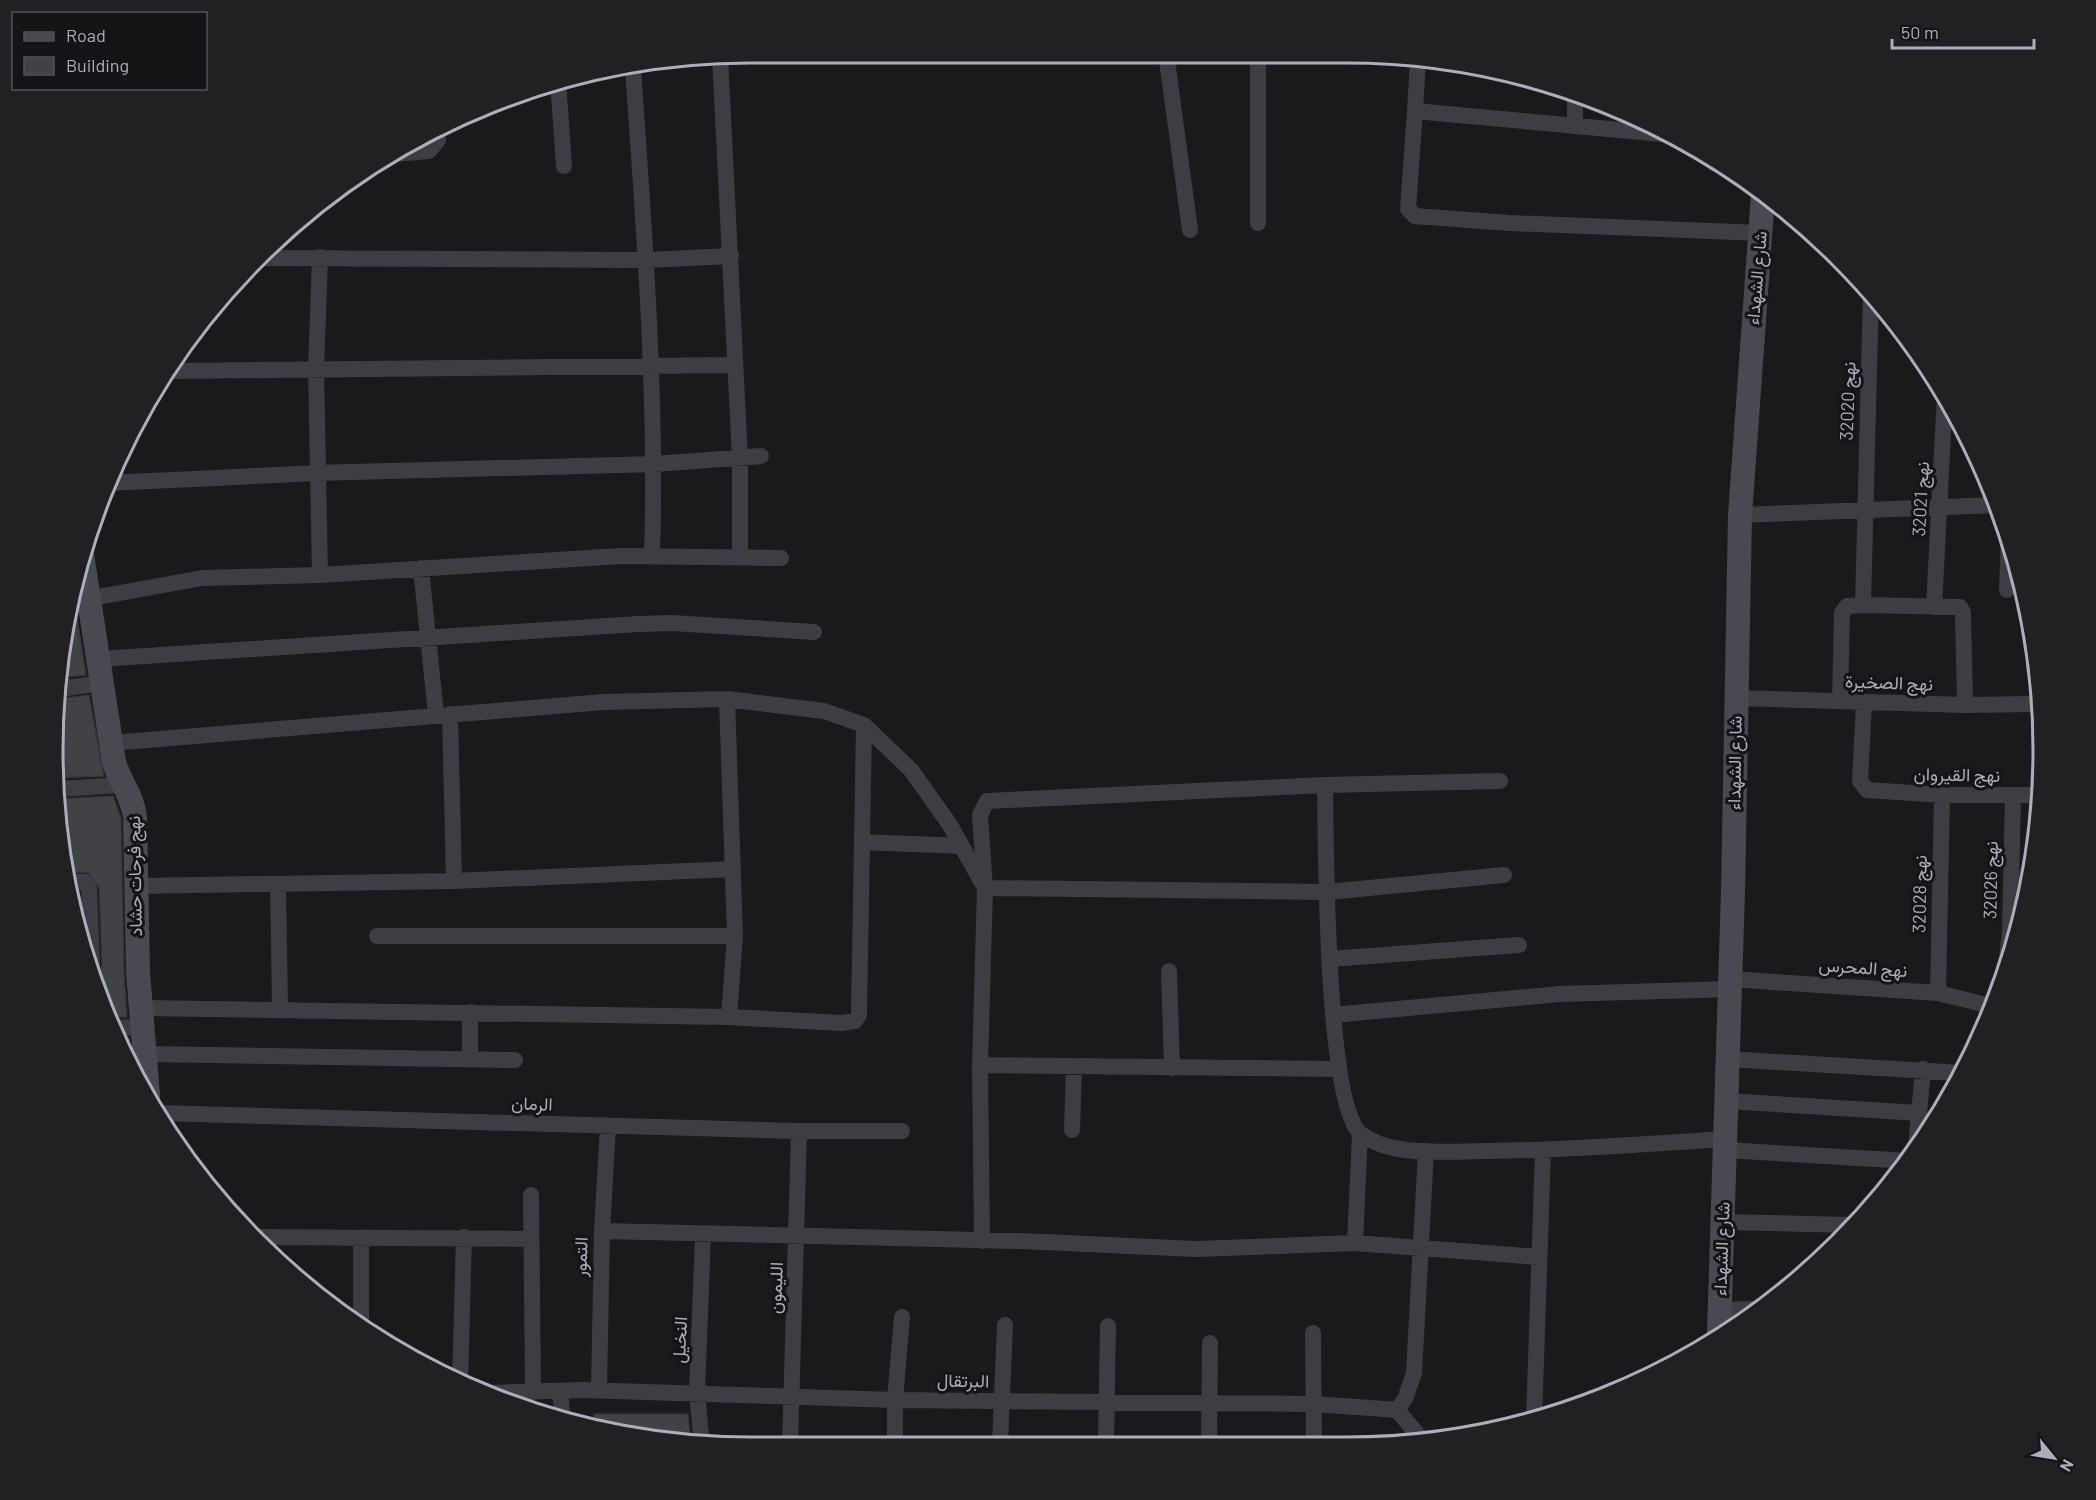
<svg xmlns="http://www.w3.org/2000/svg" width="2096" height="1500" font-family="Barlow,Vazirmatn,sans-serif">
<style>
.building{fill:#414246;stroke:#353438;stroke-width:1.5}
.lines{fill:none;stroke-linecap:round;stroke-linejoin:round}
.street{stroke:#3d3d43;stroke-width:16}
.secondary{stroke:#494951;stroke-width:24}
.labels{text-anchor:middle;stroke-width:6;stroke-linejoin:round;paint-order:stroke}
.street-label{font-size:18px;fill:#acaebc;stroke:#151517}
.rim{fill:none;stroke:#acaebc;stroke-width:3}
</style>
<rect width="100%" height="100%" fill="#1a1a1c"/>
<path class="building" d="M68 612H76L86 675 59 678V659Z
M89 695 104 776 58 778V699Z
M113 796 121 818 124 972 127 1017 106 1018 94 974 101 969 102 964 99 887 88 873 67 872 58 841V799Z
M117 1038H129L131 1065 120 1044Z
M594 1414H688L691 1444 594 1428Z"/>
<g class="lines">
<path class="street" d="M1166 53 1190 230
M720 56 740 459V557
M1418 60 1415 111 1673 135
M633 68C644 230 657 392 652 555
M558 80 564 166
M1415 111 1408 209 1415 216 1509 223 1761 233
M1575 126V94
M393 154 429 151 438 140 437 130
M1258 223V53
M320 257 316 369 320 575
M262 258 647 260 731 256
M1871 291 1863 605 1960 607 1963 612 1965 705
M172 371 734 365
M109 483 316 473 655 464 761 456
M1740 515 1997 505
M421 568 436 715
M2007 590 2009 536
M70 602 202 578 320 575 621 556 781 558
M1934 607 1945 394
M99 659 638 624 672 623 814 632
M59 689 103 683
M1737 698 1965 705 2039 704
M727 699 735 936 729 1017
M1840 701 1842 613 1847 606 1863 605
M1864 703 1860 781 1867 790 1942 795H2042
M450 714 454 881
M111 743 603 702 727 699 824 711 864 725 911 770 950 825 985 888 1328 892 1504 875
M1325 785C1326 841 1325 1104 1361 1134 1372 1142 1386 1147 1399 1149 1429 1154 1460 1151 1490 1151 1568 1150 1647 1144 1725 1139
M58 789 122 785
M862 842 962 846
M69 882H84L89 887 92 964
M278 884 280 1008
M137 886 454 881 733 869
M377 936H735
M1329 959 1519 945
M2006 967 2010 932 2013 795
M1169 971 1172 1068
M1730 979 1938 993 1991 1006
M1938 993 1942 795
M143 1008 729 1017 841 1023 855 1021 859 1015 864 725
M1333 1015 1560 994 1730 989
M111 1027 144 1028
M146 1054 515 1060
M470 1059V1012
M1727 1059 1963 1073
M980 1065 1339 1069
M1726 1101 1919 1113
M157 1113 799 1131H902
M1072 1130 1074 1067
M1916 1148 1923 1069
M1725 1150 1908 1161
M531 1195 533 1392
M1722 1222 1852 1225
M602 1231 1022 1241 1196 1249 1355 1243 1539 1257
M254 1237 531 1239
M982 1241 980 1065 985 888 980 815 987 801 1325 785 1500 781
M1355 1243 1360 1133
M1720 1310 1754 1309
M361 1325V1238
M1313 1333 1314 1442
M460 1383 464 1237
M599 1390 602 1231 608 1126
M560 1391 563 1421
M488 1393 582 1390 895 1400 1315 1404 1397 1410 1424 1442
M1397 1410 1405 1399 1414 1373 1426 1151
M1534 1421 1543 1151
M1209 1443 1210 1343
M1000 1444 1005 1325
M1106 1444 1108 1326
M790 1445 799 1131
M895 1445V1400L902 1317
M702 1446 697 1393 703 1235"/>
<path class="secondary" d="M82 554 114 762C120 782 133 797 135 817L138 972 148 1096
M1719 1332 1733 892 1740 515 1763 195"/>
</g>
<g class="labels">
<g class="street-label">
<text transform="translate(1757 278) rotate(-85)" y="6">شارع الشهداء</text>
<text transform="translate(1848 401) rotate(-88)" y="6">نهج 32020</text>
<text transform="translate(1921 499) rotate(-87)" y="6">نهج 32021</text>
<text transform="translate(1889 683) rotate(2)" y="6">نهج الصخيرة</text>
<text transform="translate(1735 763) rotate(-89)" y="6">شارع الشهداء</text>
<text transform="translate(1957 775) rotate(1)" y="6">نهج القيروان</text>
<text transform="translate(135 876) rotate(-91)" y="6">نهج فرحات حشاد</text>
<text transform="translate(1991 880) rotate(-89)" y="6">نهج 32026</text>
<text transform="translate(1920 894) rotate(-89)" y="6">نهج 32028</text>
<text transform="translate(1863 968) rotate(4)" y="6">نهج المحرس</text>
<text transform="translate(532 1104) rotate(2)" y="6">الرمان</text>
<text transform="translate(1722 1249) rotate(-88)" y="6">شارع الشهداء</text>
<text transform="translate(581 1257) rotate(-88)" y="6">التمور</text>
<text transform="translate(776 1288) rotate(-88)" y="6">الليمون</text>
<text transform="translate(680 1340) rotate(-87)" y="6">النخيل</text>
<text transform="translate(963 1381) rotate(1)" y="6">البرتقال</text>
</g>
</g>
<path d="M0 0H2096V1500H0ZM750 63H1346A687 687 0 0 1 2033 750V750A687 687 0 0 1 1346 1437H750A687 687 0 0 1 63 750V750A687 687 0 0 1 750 63Z" fill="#212124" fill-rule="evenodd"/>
<path class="rim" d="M750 63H1346A687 687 0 0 1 2033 750V750A687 687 0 0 1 1346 1437H750A687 687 0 0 1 63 750V750A687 687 0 0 1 750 63Z"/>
<rect x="12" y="12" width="195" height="78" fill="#151517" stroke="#515259" stroke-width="1.5"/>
<rect x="24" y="32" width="30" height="9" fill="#494951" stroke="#515259" stroke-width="1.5"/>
<text x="66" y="42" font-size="18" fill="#acaebc">Road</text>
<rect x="24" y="57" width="30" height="18" fill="#414246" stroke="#515259" stroke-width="1.5"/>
<text x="66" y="72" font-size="18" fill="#acaebc">Building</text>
<g transform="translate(2054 1458) rotate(120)" stroke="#151517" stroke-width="4.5" paint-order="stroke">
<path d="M0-4.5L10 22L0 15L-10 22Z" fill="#acaebc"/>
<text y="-9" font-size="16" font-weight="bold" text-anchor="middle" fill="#acaebc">N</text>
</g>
<path d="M1892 39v9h142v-9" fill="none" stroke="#acaebc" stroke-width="3"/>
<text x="1901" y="39" font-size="18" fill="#acaebc" stroke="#151517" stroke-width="4.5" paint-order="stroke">50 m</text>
</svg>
